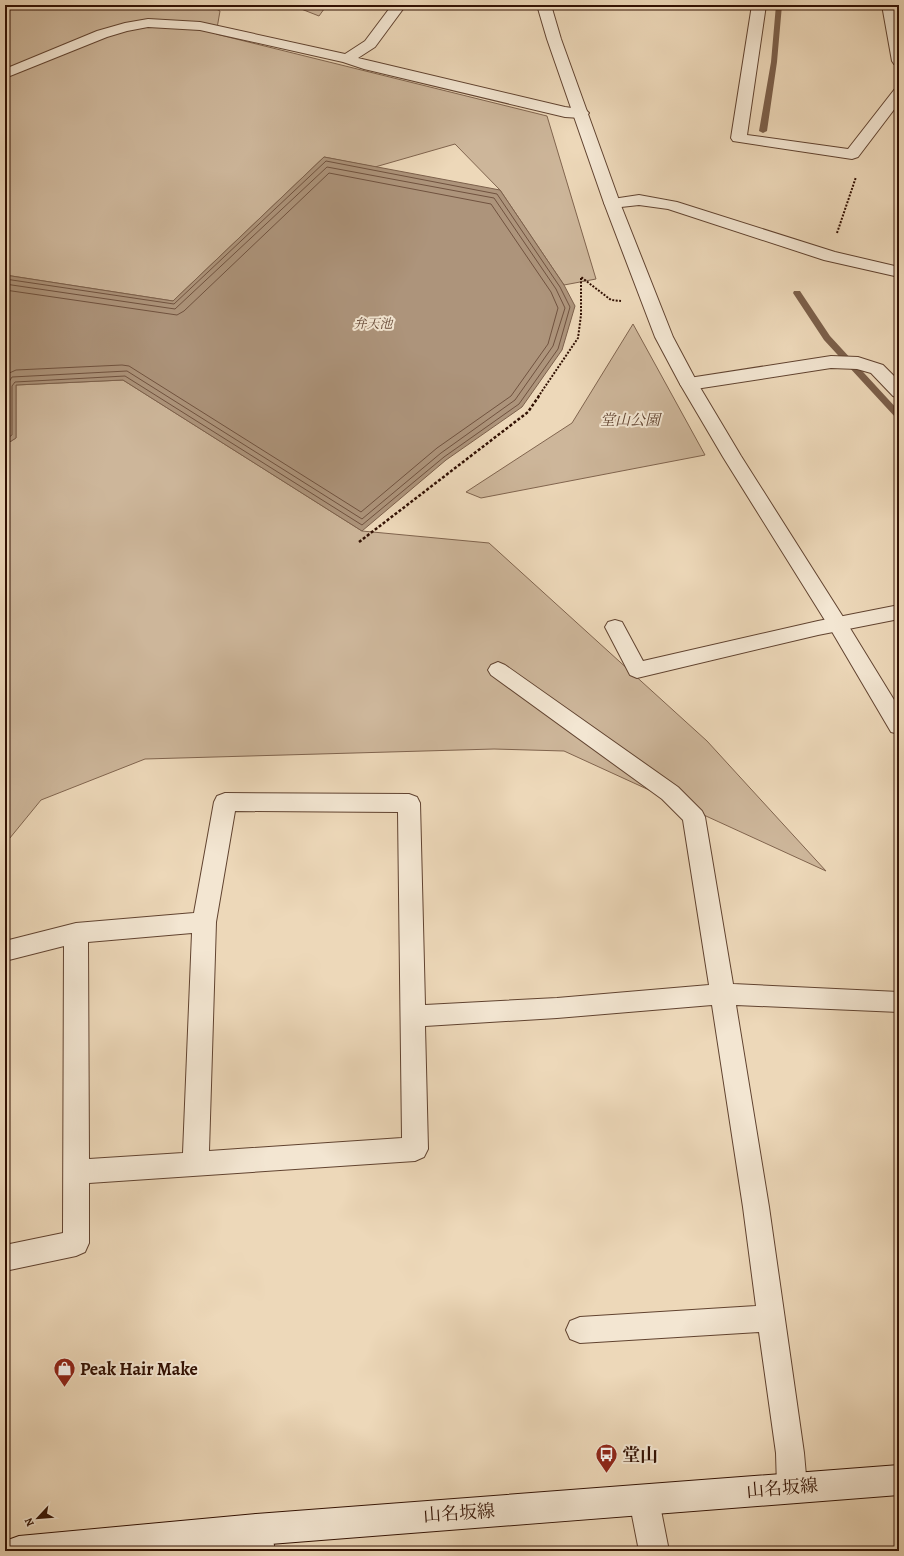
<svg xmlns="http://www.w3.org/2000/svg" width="904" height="1556" font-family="Alegreya,'Noto Serif JP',serif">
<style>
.green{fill:#cdb69a;stroke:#80644e}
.water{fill:#ad947b;stroke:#7c604b}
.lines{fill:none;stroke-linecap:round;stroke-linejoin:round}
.shore{stroke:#70523f;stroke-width:1}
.stream{fill:#7c604b;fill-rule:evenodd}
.minor-casing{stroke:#614330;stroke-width:2}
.tertiary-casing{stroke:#614330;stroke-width:2}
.secondary-casing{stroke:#321103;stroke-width:2}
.path-far1{stroke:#321103;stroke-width:2;stroke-dasharray:2 1.5;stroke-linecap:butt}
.path{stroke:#321103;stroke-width:2.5;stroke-dasharray:3 2;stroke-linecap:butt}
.minor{fill:#f3e6d2;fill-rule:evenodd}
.tertiary{fill:#f3e6d2;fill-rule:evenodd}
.secondary{fill:#f3e6d2;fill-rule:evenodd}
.labels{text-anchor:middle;stroke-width:4;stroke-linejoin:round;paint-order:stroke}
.far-water-label{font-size:13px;font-style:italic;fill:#634533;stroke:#f3e6d2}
.park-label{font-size:15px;font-style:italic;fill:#604330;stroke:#f3e6d2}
.near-poi-label{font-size:18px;font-weight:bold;fill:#321103;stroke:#f3e6d2;text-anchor:start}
.near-street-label{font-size:18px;fill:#321103;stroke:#f3e6d2}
</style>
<rect width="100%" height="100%" fill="#edd8b9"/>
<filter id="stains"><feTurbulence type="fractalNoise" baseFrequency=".005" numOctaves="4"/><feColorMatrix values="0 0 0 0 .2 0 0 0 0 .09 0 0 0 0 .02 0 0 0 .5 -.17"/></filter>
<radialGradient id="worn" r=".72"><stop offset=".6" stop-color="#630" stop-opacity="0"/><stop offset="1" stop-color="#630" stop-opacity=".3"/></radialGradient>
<path class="green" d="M5 5H209L220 11 216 34 547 116 596 279 564 285 500 190 455 144 375 167 324 157 173 301 5 275Z
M291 5H327L319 16Z
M633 324 705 455 481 498 466 492 572 423Z
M123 380 362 531 489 543 707 741 826 871 564 751 494 749 145 759 41 800 5 844V445L16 438V385Z"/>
<path class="water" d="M324 157 500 190 564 285 575 306 562 350 522 407 446 460 362 531 123 380 16 385V438L5 445V275L173 301Z"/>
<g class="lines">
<path class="shore" d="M5 279 174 304 326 161 497 194 560 287 570 307 558 349 519 404 444 457 362 525 125 376 15 382 12 386V435L5 440
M5 284 175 309 327 167 494 198 556 289 565 308 553 346 515 400 441 453 362 519 127 371 12 377 7 385V432L5 434
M5 290 177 315 184 311 329 173 491 204 551 292 558 308 548 344 511 396 437 448 361 512 129 366 122 365 16 370 5 375"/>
<path class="stream" d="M776 5H782L777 62 767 131 763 133 759 131 771 62Z
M794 291H800L830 336 899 411V419L896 418 824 340 793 293Z"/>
<defs>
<path id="minor" d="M392 5H406L375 47 358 58 565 107 586 110 589 113 586 116 581 118 565 117 364 69 343 62 200 30 148 27 127 31 107 37 5 78V69L97 31 125 23 148 19 200 22 345 54 365 41Z
M752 5H766L747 135 848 149 894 90 899 88V103L858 157 852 159 733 141 731 138Z
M882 5H896L899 21V65L894 64 892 61Z
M639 195 677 202 835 252 899 267V277L824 260 668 209 639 205 612 208 606 206 604 203 606 200Z
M831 356 858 357 883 365 899 381V398L893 396 871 373 857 369 831 368 689 390 683 388 680 384 683 380 689 378Z
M899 605V619L818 635 637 678 630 675 605 627 608 622 615 620 622 622 643 661 818 621Z
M498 662 505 665 678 787 702 811 705 817 733 984 899 992V1012L736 1005 769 1207 804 1453 807 1487 802 1497 792 1502 782 1497 777 1487 776 1453 759 1332 580 1343 570 1339 566 1330 570 1321 580 1317 756 1306 743 1207 712 1005 557 1018 425 1026 428 1149 424 1157 415 1161 89 1183V1243L85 1252 76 1256 5 1271V1245L63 1233 64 946 5 961V941L76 923 194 913 214 802 217 796 225 793 409 794 417 797 420 803 425 1005 557 998 709 985 683 820 662 799 491 675 488 670 491 665ZM235 811 398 812 402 1138 209 1151 216 922ZM192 933 183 1153 89 1159 88 942Z
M644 1485 654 1490 659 1500 669 1551H639L629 1500 634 1490Z
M256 1514 266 1519 271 1529 275 1551H245L241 1529 246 1519Z"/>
<path id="tertiary" d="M537 5H551L561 39 620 203 673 337 698 384 741 456 845 620 899 708V734L891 732 831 630 723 457 680 384 655 337 604 203 547 39Z"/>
<path id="secondary" d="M899 1465V1495L179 1551H5L8 1540 19 1536 256 1514Z"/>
</defs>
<use href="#minor" class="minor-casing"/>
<use href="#tertiary" class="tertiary-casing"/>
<use href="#secondary" class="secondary-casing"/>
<path class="path-far1" d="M837 233 856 177
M538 397 578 338 581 315V277L611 300 621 301"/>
<path class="path" d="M359 542 528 412 539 396"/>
<use href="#minor" class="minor"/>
<use href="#tertiary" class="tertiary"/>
<use href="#secondary" class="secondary"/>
</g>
<defs>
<symbol id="shop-pin" viewBox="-11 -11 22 30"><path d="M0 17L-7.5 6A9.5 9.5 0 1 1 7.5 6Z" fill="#8f2418" stroke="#f3e6d2"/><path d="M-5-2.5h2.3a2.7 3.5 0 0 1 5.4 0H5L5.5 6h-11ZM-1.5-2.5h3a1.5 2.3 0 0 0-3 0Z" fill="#fff"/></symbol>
<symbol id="bus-pin" viewBox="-11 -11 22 30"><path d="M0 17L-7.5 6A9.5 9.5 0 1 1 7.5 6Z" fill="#8f2418" stroke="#f3e6d2"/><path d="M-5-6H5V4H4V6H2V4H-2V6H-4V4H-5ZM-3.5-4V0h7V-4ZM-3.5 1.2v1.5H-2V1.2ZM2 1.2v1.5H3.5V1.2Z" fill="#fff"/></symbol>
</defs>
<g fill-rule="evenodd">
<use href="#shop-pin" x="52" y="1356" width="25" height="34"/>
<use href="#bus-pin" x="594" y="1442" width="25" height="34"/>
</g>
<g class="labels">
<g class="far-water-label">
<text x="373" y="328">弁天池</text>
</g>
<g class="park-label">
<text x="630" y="425">堂山公園</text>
</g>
<g class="near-poi-label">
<text x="80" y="1375">Peak Hair Make</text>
<text x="622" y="1461">堂山</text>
</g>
<g class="near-street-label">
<text transform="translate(782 1488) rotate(-5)" y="6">山名坂線</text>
<text transform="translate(459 1513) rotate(-4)" y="6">山名坂線</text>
</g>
</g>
<rect width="904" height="1556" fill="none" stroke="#edd8b9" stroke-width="20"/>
<rect x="6" y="6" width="892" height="1544" fill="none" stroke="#321103" stroke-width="2"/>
<rect x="10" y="10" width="884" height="1536" fill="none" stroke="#321103"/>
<g transform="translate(38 1518) rotate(244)" stroke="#f3e6d2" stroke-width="3" paint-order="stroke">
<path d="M0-3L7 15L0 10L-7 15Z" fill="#321103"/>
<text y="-6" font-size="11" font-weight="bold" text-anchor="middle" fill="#321103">N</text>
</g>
<rect width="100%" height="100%" filter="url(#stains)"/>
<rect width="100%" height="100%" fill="url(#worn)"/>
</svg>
